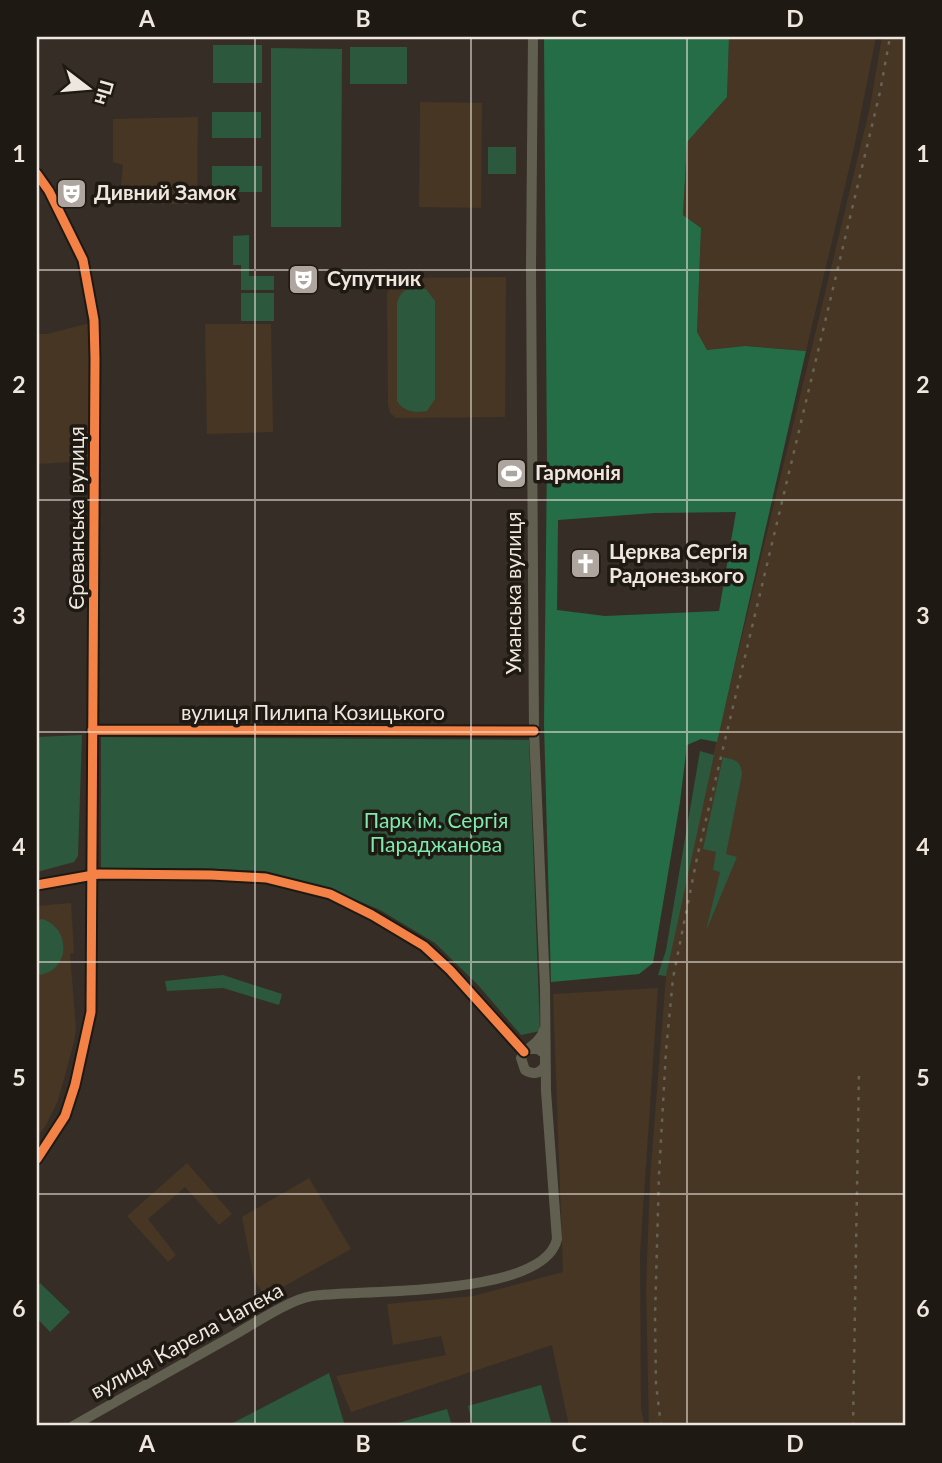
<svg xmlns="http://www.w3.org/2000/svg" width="942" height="1463" font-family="Lato,sans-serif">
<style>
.built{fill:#463623}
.green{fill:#2c583d}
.forest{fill:#256d47;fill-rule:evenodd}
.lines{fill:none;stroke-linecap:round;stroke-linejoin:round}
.minor{stroke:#616050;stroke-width:8}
.tertiary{stroke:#616050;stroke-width:10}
.rail{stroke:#666457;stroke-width:2.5;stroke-dasharray:3.5 7;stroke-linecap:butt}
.cycleway-casing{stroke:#1e1912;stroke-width:13}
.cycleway{stroke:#f48246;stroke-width:9}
.grid{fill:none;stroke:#efe7de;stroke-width:2;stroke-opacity:0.55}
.labels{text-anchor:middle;stroke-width:7;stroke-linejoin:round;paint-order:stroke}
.poi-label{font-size:21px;font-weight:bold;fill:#efe7de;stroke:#1e1912;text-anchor:start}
.street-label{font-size:21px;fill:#efe7de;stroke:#1e1912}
.park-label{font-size:21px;fill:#7debac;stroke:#1e1912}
.neatline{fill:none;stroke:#efe7de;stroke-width:2.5}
.grid-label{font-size:23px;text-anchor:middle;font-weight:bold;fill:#efe7de}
</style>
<rect width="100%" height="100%" fill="#362e26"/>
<path class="built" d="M729 37H876L854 148 806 351 745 346 707 350 697 333 701 228 683 215 687 142 727 97Z
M882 37H905V1426H649L646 1289 650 1179 666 976 697 822 870 107Z
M420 102 482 103 481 208 419 207Z
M198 117 197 204H119L123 165 113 162V119Z
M506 277 505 417 396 418 390 413 388 404 387 293 393 281 399 278Z
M90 323V461L37 464V334H47Z
M205 324H271L273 432 207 434Z
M71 903 74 953 70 954 76 1029 74 1042 58 1101 46 1125 37 1138V906Z
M658 988 640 1254 641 1409 645 1426H569L552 1345 351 1412 336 1376 446 1355 441 1336 393 1345 387 1304 473 1296 563 1272 553 994Z
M187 1163 232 1214 219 1225 185 1187 148 1219 176 1255 168 1262 127 1216Z
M309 1178 351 1249 265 1297 254 1279 242 1217Z"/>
<path class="green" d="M213 45H262V83H213Z
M350 47H407V84H350Z
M271 48 342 49 341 227H271Z
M212 112H261V138H212Z
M488 147H516V174H488Z
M212 166H262V192H212Z
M249 235V276H274V290H241V265H233V236Z
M416 287 426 289 435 301V399L427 411C415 413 404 412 397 401V303C400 292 405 289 416 287Z
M241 293H274V321H241Z
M82 735 78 856 74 862 37 872V737Z
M101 737 529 740 540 1031 521 1035 478 985 435 943 380 910 328 888 264 871 198 868H101Z
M700 751 714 755 666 976 658 975 666 950Z
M723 757C735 760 741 760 742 774L726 854 737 857 706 931 720 872 713 870 716 852 703 849Z
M43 919C73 930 69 973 37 975V920Z
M223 975 282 994 279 1005 223 988 167 991 165 981Z
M40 1283 70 1312 50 1332 37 1318V1287Z
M329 1373 345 1426H227Z
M541 1385 552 1426H473L468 1406Z
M447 1409 452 1426H387Z"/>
<path class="forest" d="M544 37H729L727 97 687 142 683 215 701 228 697 332 707 350 745 346 806 351 717 742 701 739 687 745 680 802 653 963 639 974 551 982 544 724 547 462ZM736 512 719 611 605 616 557 610 558 520 654 513Z"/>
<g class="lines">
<path class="minor" d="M37 174 49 191 83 260 94 320 95 359 91 1012 75 1085 65 1116 37 1159
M92 730 534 731
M37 885 99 874 211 875 266 878 330 894 372 915 424 946 450 970 524 1052"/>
<path class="tertiary" d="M529 1049H538L545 1054V1066C540 1074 533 1075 525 1070L521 1058C527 1046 540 1044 544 1030
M73 1426C127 1395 181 1365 236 1334 255 1323 291 1299 312 1296 360 1289 544 1298 557 1239L546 1091 545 987 534 731 531 268 533 37"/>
<path class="rail" d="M661 1426 656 1384 655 1316 659 1175 666 1051 673 978 698 853 880 92 890 37
M853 1426 859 1071"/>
<defs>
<path id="cycleway" d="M37 174 49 191 83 260 94 320 95 359 91 1012 75 1085 65 1116 37 1159
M92 730 534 731
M37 885 99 874 211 875 266 878 330 894 372 915 424 946 450 970 524 1052"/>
</defs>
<use href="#cycleway" class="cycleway-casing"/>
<use href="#cycleway" class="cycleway"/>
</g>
<path class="grid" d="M255 37V1426M471 37V1426M687 37V1426M37 270H905M37 500H905M37 732H905M37 962H905M37 1194H905"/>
<defs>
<symbol id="theatre-square" viewBox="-11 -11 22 22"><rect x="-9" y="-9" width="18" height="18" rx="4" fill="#aea69e" stroke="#1e1912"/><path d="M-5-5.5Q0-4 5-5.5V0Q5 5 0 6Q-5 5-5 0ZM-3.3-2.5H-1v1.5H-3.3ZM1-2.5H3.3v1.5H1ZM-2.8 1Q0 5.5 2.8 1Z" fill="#fff"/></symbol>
<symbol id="stadium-square" viewBox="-11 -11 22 22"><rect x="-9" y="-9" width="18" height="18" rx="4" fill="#aea69e" stroke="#1e1912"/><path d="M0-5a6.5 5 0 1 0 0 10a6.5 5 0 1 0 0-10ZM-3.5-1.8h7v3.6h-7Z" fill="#fff"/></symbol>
<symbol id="church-square" viewBox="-11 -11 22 22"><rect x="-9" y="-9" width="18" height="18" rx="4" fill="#aea69e" stroke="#1e1912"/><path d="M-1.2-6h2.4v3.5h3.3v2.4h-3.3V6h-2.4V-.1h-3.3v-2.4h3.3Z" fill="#fff"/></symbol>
</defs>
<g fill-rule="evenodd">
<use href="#theatre-square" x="54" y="176" width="35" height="35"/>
<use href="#theatre-square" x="286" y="262" width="35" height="35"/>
<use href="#stadium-square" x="494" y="456" width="35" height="35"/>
<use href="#church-square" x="568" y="546" width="35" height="35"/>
</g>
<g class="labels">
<g class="poi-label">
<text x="94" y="200">Дивний Замок</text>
<text x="327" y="286">Супутник</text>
<text x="535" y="480">Гармонія</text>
<text x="609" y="559">Церква Сергія<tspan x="609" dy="24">Радонезького</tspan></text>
</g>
<g class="street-label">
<text transform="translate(77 518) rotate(-90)" y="7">Єреванська вулиця</text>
<text transform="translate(514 593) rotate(-90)" y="7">Уманська вулиця</text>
<text x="313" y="720">вулиця Пилипа Козицького</text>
<text transform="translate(187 1341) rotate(-29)" y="7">вулиця Карела Чапека</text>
</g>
<g class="park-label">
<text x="436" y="828">Парк ім. Сергія<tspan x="436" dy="24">Параджанова</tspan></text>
</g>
</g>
<rect width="942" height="1463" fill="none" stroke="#1e1912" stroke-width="77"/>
<g transform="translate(88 88) rotate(106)" stroke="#1e1912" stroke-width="5" paint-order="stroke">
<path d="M0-5L12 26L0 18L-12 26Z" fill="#efe7de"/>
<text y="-10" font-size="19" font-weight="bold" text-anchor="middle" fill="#efe7de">Пн</text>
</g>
<rect x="38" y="38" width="866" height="1386" class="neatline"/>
<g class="grid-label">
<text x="147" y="27">A</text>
<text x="363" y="27">B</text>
<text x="579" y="27">C</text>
<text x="795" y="27">D</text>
<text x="19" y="162">1</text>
<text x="923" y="162">1</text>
<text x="19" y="393">2</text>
<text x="923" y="393">2</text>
<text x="19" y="624">3</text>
<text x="923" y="624">3</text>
<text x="19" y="855">4</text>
<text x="923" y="855">4</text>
<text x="19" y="1086">5</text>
<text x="923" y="1086">5</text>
<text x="19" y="1317">6</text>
<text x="923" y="1317">6</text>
<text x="147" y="1452">A</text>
<text x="363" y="1452">B</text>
<text x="579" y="1452">C</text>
<text x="795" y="1452">D</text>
</g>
</svg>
